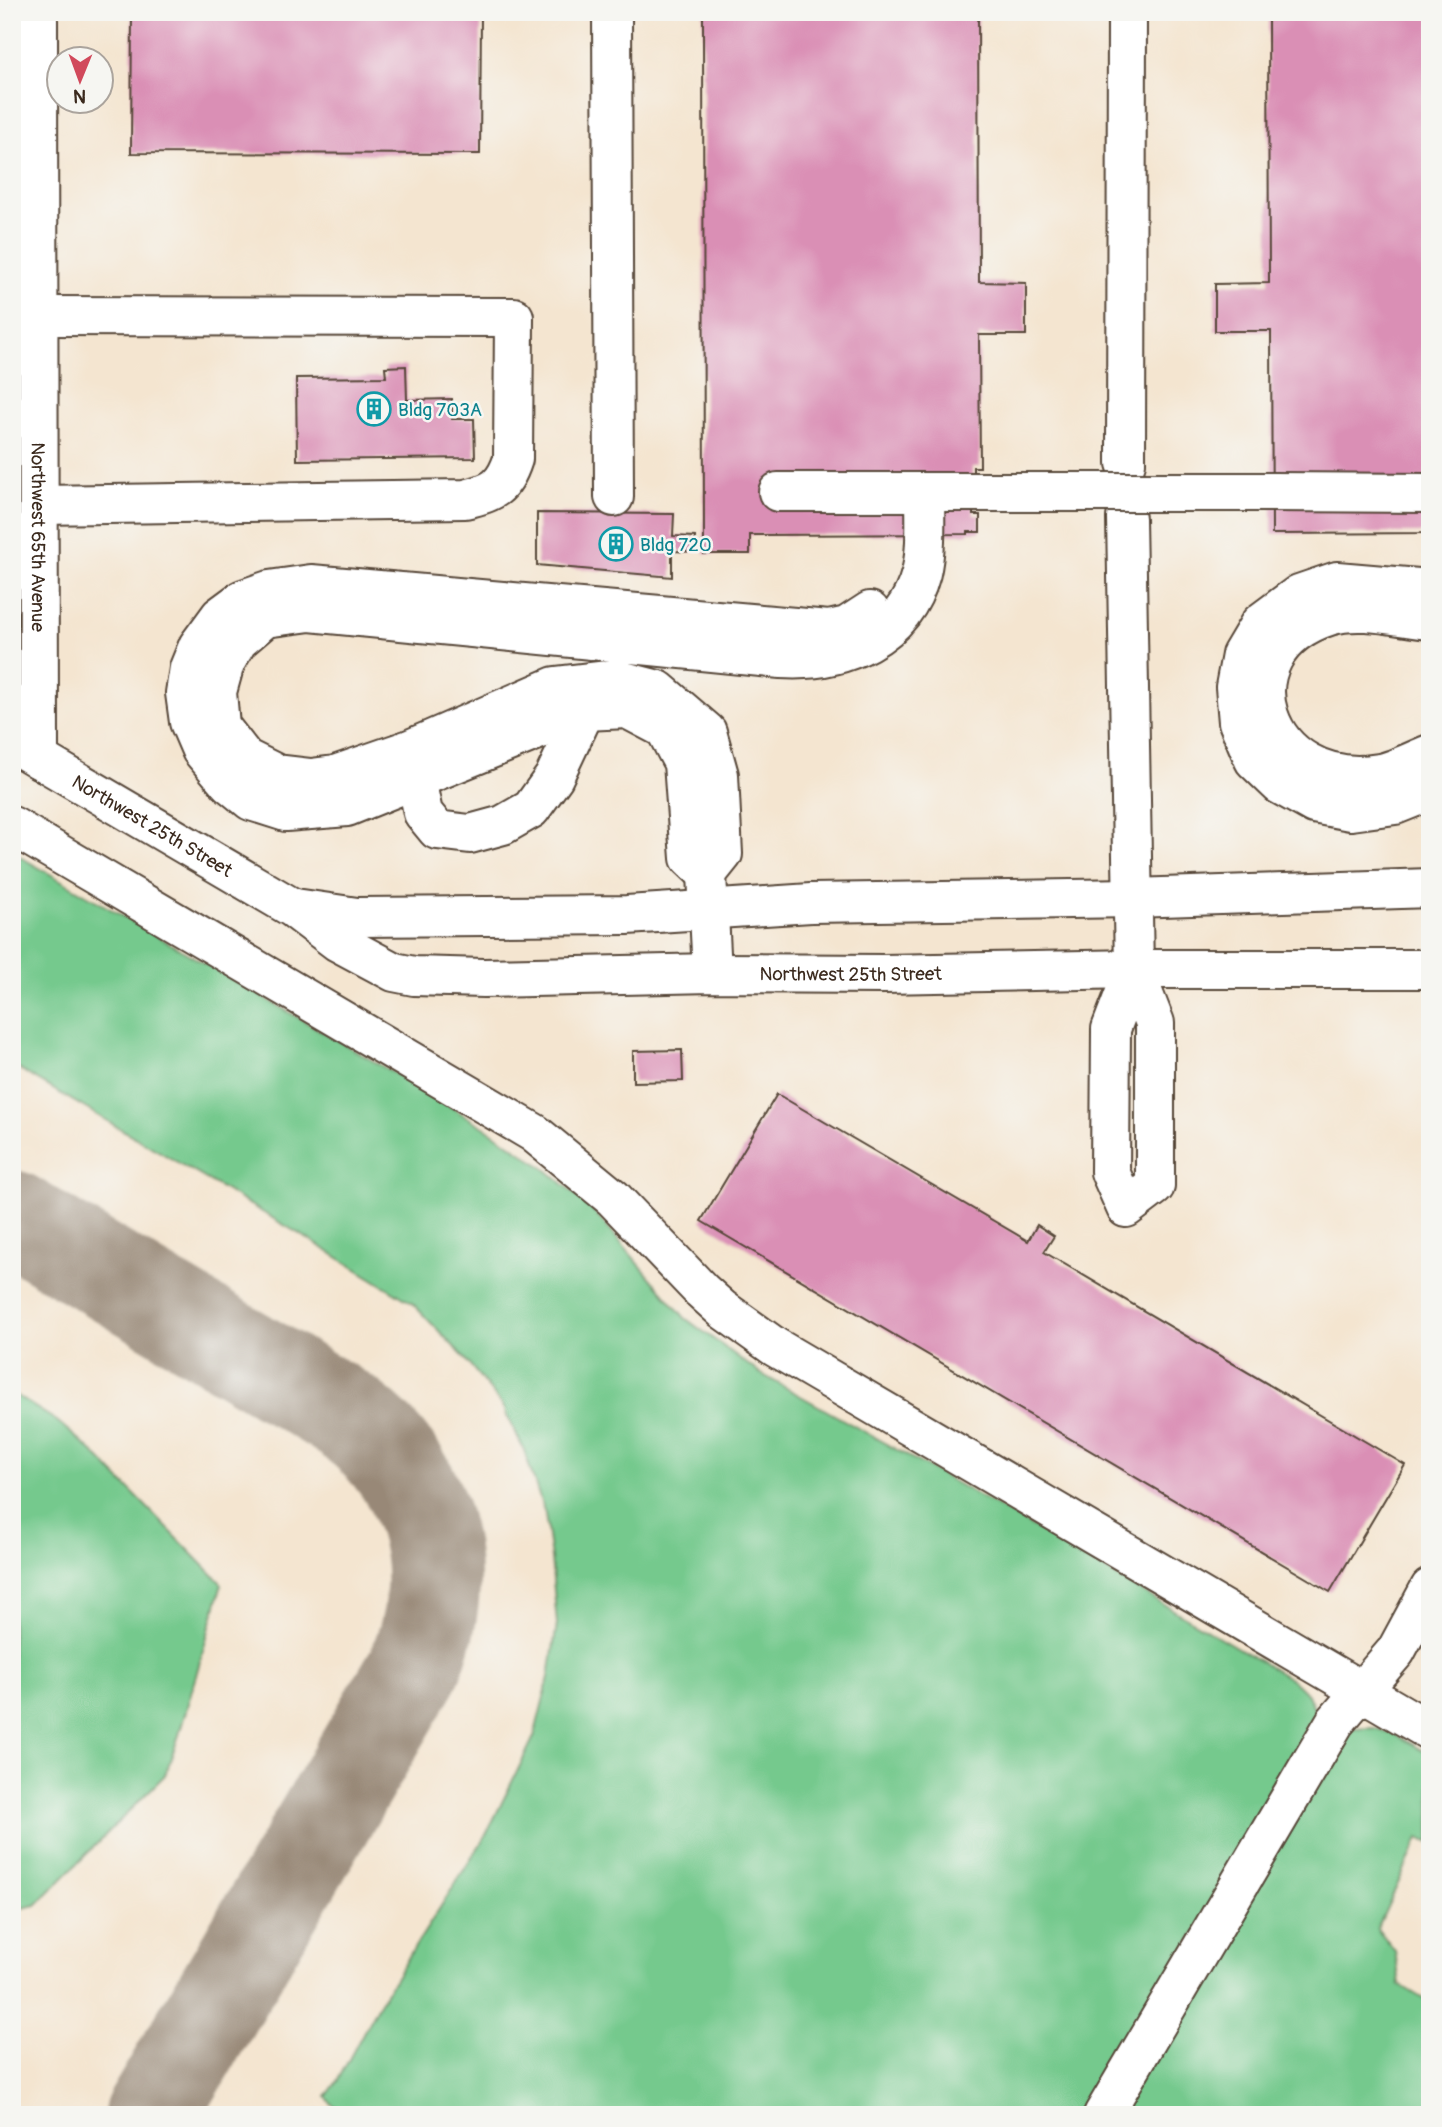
<svg xmlns="http://www.w3.org/2000/svg" width="1442" height="2127" font-family="Pangolin,sans-serif">
<style>
.green{fill:#74c98d;stroke:#587a56;stroke-width:2}
.lines{fill:none;stroke-linecap:round;stroke-linejoin:round}
.taxiway{stroke:#988877;stroke-width:94}
.building{fill:#da8fb5}
.minor-casing{stroke:#574639;stroke-width:42}
.minor{stroke:#fff;stroke-width:38}
.minor-bridge-casing{stroke:#574639;stroke-width:42;stroke-linecap:butt}
.minor-bridge{stroke:#fff;stroke-width:38}
.labels{text-anchor:middle;stroke-width:5;stroke-linejoin:round;paint-order:stroke}
.culture-label{font-size:19px;fill:#0d838f;stroke:#f6f6f2;text-anchor:start}
.street-label{font-size:19px;fill:#3b2a1e;stroke:#f6f6f2}
</style>
<rect width="100%" height="100%" fill="#f6f6f2"/>
<filter id="ink" filterUnits="userSpaceOnUse"><feTurbulence type="fractalNoise" baseFrequency=".0143" numOctaves="2"/><feDisplacementMap in="SourceGraphic" scale="14" xChannelSelector="R" yChannelSelector="G"/><feConvolveMatrix kernelMatrix="1 2 1 2 8 2 1 2 1" color-interpolation-filters="sRGB"/></filter>
<filter id="wash" filterUnits="userSpaceOnUse"><feTurbulence type="fractalNoise" baseFrequency=".00686" numOctaves="4" result="noise"/><feDisplacementMap in="SourceGraphic" scale="28" xChannelSelector="R" yChannelSelector="G"/><feGaussianBlur stdDeviation="1.57" result="paint"/><feColorMatrix in="noise" values="0 0 0 0 0 0 0 0 0 0 0 0 0 0 0 0 0 1.4 0 .05"/><feComposite in="paint" operator="in"/></filter>
<g filter="url(#wash)">
<rect width="100%" height="100%" fill="#f4e5d0"/>
<path class="green" d="M12 852 413 1084 492 1132 547 1170 591 1208 685 1318 758 1372 995 1505 1292 1680C1306 1692 1315 1701 1316 1720L1092 2115H350L332 2104 326 2097 338 2080 378 2005 485 1837 534 1737 549 1677 557 1624 551 1558 545 1514 524 1450 502 1405 462 1355 412 1303 313 1242 12 1065Z
M12 1393 57 1421 93 1452 222 1584 179 1735 165 1775 36 1905 18 1909 12 1904Z
M1374 1728 1394 1734 1430 1755V1843L1419 1838 1377 1929 1395 1951 1400 1985 1430 2003V2115H1112L1328 1751 1354 1729Z"/>
<g class="lines">
<path class="taxiway" d="M12 1217 333 1407C428 1465 457 1570 413 1670L151 2115"/>
</g>
<g id="blocks">
<path class="building" d="M132 12H481L480 154 131 153Z
M703 12H978L979 282 1026 283V335H979L980 467H973V515H980V532H968V534L750 535V554H704Z
M1268 12H1430V533L1272 534 1271 331H1215V284L1269 283Z
M406 366 407 400 452 399V419H474L475 458 297 460 296 378 386 377 385 367Z
M537 513 674 514 673 536 695 537V552L672 551V577L537 565Z
M682 1050 683 1081 633 1082V1051Z
M777 1094 1028 1241 1037 1225 1054 1236 1044 1252 1405 1465 1330 1592 701 1221Z"/>
</g>
</g>
<g filter="url(#ink)">
<use href="#blocks" fill-opacity="0" stroke="#574639" stroke-width="2"/>
<g class="lines">
<defs>
<g id="minor">
<path id="s1" d="M38 12 39 759"/>
<path d="M612 12 614 497"/>
<path d="M38 316 514 317 513 459C504 487 493 493 465 499L39 505"/>
<path d="M1126 463 1127 12"/>
<path d="M778 492H973"/>
<path d="M1272 492 1430 493"/>
<path d="M1126 518 1134 969 1155 1023V1186L1126 1208 1110 1172 1111 1029 1134 969"/>
<path d="M1430 589 1337 581 1299 594 1260 623 1241 655 1235 687 1238 722 1254 760 1280 785 1314 804 1351 811 1395 805 1430 791"/>
<path d="M1430 620C1399 617 1359 606 1329 616 1217 652 1264 793 1380 773 1396 770 1414 760 1430 754"/>
<path id="s2" d="M12 743 293 908 338 942 394 972 414 976 484 978 712 973 884 974 1134 969H1430"/>
<path d="M411 754 423 813 437 830 470 834 503 825 531 809 554 777 585 711"/>
<path d="M12 826 534 1133 613 1198 701 1290 722 1309 775 1347 1430 1731"/>
<path d="M707 874 690 858 683 763 665 729 627 709 585 711 347 807 286 812 251 801 229 783 201 750 189 722 185 693 189 668 198 646 220 616 243 599 269 590 311 584 829 630 847 626 870 611"/>
<path d="M295 908 357 917 627 915 811 903 1133 898 1430 888"/>
<path d="M712 973 707 874 723 854 719 775 707 732 658 690 615 679 555 686 410 749 335 775 311 778 277 774 245 758 220 726 217 692 225 663 238 641 265 618 310 612 781 659C842 663 904 638 921 573 927 548 925 518 925 492"/>
<path d="M1103 2115 1335 1722 1396 1651 1430 1588"/>
</g>
</defs>
<use href="#minor" class="minor-casing"/>
<use href="#minor" class="minor"/>
<defs>
<path id="minor-bridge" d="M973 492H1272"/>
</defs>
<use href="#minor-bridge" class="minor-bridge-casing"/>
<use href="#minor-bridge" class="minor-bridge"/>
</g>
</g>
<defs>
<symbol id="building-ring" viewBox="-11 -11 22 22"><circle r="9.5" fill="#f6f6f2" stroke="#0f9aa8" stroke-width="1.5"/><path d="M-4-6H4V6H1V3H-1V6H-4ZM-2.5-4.3h1.7v1.8h-1.7ZM.8-4.3h1.7v1.8H.8ZM-2.5-1h1.7V.8h-1.7ZM.8-1h1.7V.8H.8Z" fill="#0f9aa8"/></symbol>
</defs>
<g fill-rule="evenodd">
<use href="#building-ring" x="355" y="390" width="38" height="38"/>
<use href="#building-ring" x="597" y="525" width="38" height="38"/>
</g>
<g class="labels">
<g class="culture-label">
<text x="398" y="416">Bldg 703A</text>
<text x="640" y="551">Bldg 720</text>
</g>
<g class="street-label">
<text dy="7" stroke="none"><textPath href="#s1" startOffset="525">Northwest 65th Avenue</textPath></text>
<text dy="7" stroke="none"><textPath href="#s2" startOffset="163">Northwest 25th Street</textPath></text>
<text dy="7" stroke="none"><textPath href="#s2" startOffset="903">Northwest 25th Street</textPath></text>
</g>
</g>
<rect width="1442" height="2127" fill="none" stroke="#f6f6f2" stroke-width="42"/>
<g transform="translate(80 80) rotate(181)"><circle r="33" fill="#f6f6f2" stroke="#aba49d" stroke-width="2"/>
<path d="M0-5L12 26L0 18L-12 26Z" fill="#d1495b"/>
<text y="-10" font-size="19" font-weight="bold" text-anchor="middle" fill="#3b2a1e">N</text>
</g>
</svg>
